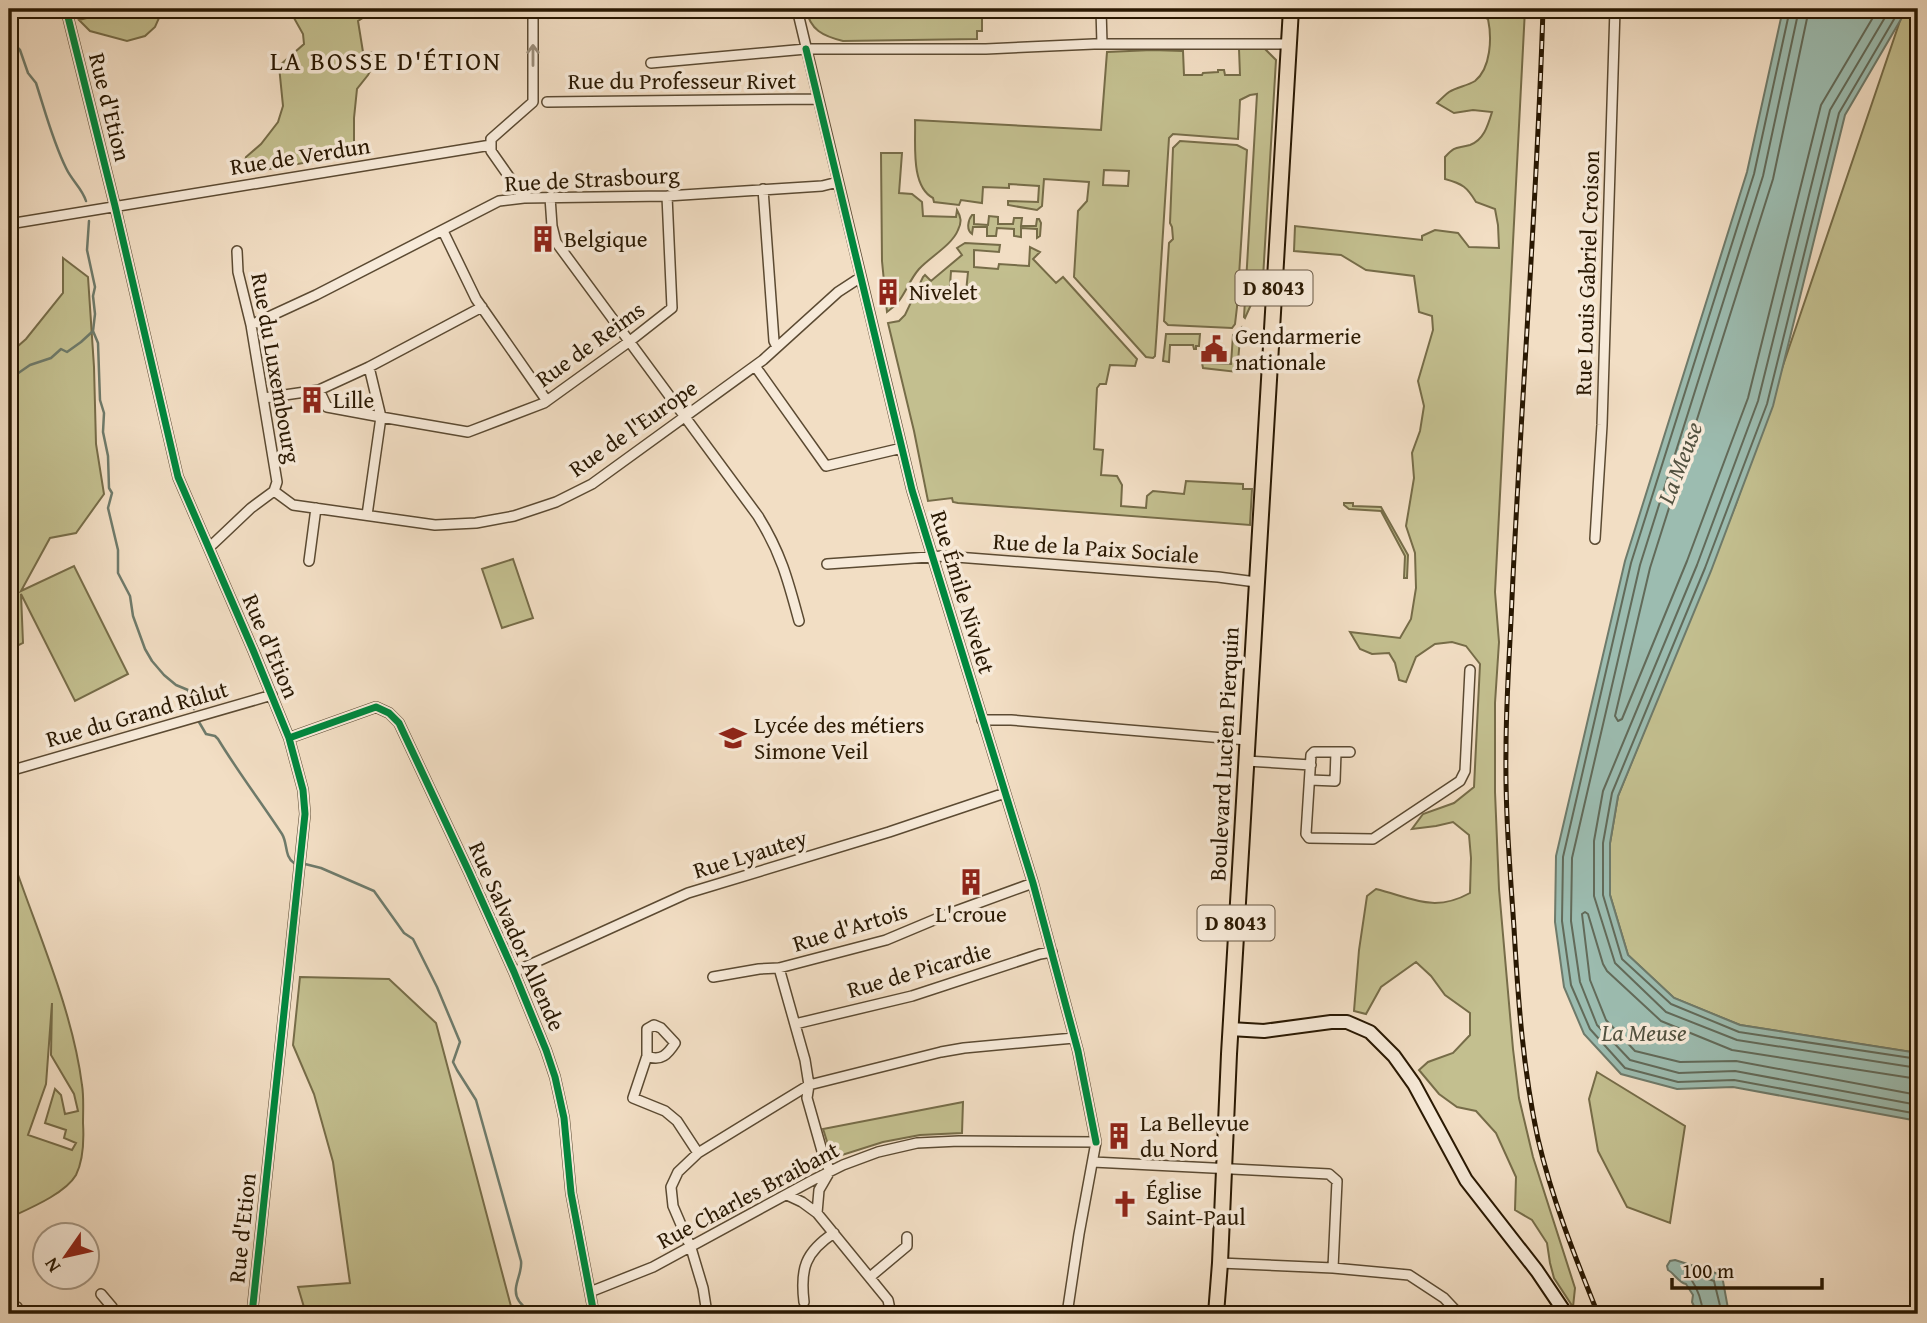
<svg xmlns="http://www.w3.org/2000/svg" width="1927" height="1323" font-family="'Gentium Book Plus',serif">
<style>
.green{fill:#c3bf8f;stroke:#766c48;stroke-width:2;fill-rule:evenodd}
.water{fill:#9cbcb0;stroke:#6e7a6a;stroke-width:2}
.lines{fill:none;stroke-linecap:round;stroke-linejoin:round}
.shore{stroke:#626a59;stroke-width:2}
.stream{stroke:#6e7a6a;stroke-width:2.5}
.street-casing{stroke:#5b4a32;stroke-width:12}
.secondary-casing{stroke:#291802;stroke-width:16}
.primary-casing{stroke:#291802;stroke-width:18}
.street{stroke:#f7ead9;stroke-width:9}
.secondary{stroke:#f7ead9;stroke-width:12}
.primary{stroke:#f2dec4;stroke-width:14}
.rail-casing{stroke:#291802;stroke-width:5}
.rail{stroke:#f7ead9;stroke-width:2.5;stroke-dasharray:8;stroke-linecap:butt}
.cycleway-casing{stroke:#f7ead9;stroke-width:11}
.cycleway{stroke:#00873e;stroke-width:7}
.oneway{stroke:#9a8c78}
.labels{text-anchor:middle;stroke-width:7;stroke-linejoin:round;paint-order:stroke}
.shield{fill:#f7ead9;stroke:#675742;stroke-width:2}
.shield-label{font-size:21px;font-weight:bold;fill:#291802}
.street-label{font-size:23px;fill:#291802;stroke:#f7ead9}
.poi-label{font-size:23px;fill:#291802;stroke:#f7ead9;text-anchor:start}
.water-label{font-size:24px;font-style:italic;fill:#51513f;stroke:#f7ead9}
.quarter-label{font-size:26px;letter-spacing:2px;fill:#291802;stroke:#f7ead9}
</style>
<rect width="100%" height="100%" fill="#f2dec4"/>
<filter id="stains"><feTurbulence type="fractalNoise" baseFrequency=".00286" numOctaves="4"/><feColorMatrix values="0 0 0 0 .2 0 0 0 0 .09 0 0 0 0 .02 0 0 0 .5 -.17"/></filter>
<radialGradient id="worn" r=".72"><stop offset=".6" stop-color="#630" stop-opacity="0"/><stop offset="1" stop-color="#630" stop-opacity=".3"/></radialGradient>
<path class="green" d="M121 9H163L155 27 145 36 127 41 90 31 79 20Z
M289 9H377L358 21 363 52 380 53 368 75 357 89 354 118V154L242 174 246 157 261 144 278 122 283 106 279 66 304 44 303 34Z
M806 9H982V31H977V39L843 41C823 36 810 30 806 9Z
M1457 9H1525L1495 592 1499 642 1495 703V792L1499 889 1513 1049 1519 1098 1533 1157 1575 1288 1573 1307 1554 1278 1550 1263 1547 1243 1532 1220 1515 1210 1516 1177 1496 1133 1476 1111 1457 1107 1439 1094 1419 1070 1428 1062 1453 1053 1470 1035V1013L1445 995 1431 976 1416 962 1381 987 1366 1014 1354 1011 1359 950 1367 896 1376 889C1412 898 1434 913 1470 893L1471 858 1469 835 1453 822 1436 826 1412 829 1423 814 1454 803 1474 787 1480 664 1466 646 1452 642 1435 644 1416 657 1406 682 1399 680 1395 663 1389 653 1372 654 1360 649 1350 632 1400 638 1411 619 1416 588 1415 553 1406 526 1414 478 1412 453 1420 431 1424 406 1418 381 1433 330 1432 316 1419 312 1414 276 1366 270 1341 255 1294 251 1295 226 1422 240V236L1435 230 1458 233 1469 247 1499 248 1498 225 1495 209 1476 202C1467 187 1463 184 1445 179V157C1456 145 1456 149 1470 145 1484 140 1488 125 1492 112L1473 110 1454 113 1437 103C1441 99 1445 95 1449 92 1457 87 1467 86 1475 81 1491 68 1492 38 1488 19L1476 13 1465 17 1455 10Z
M1904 9H1918V1053L1740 1025 1674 998 1628 955 1610 895V843L1618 796 1736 504Z
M1264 48 1276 60 1263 278 1245 318 1244 317 1257 94 1250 95 1240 100 1238 139 1173 134 1169 138 1157 327 1155 356 1153 358 1146 357 1074 277 1078 211 1087 201 1089 182 1044 179 1042 206 1037 210 1008 205V201L1038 202 1039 186 1009 184V188L983 187 982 203 961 200 959 205 934 202 933 198C910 186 916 142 915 120L1101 130 1107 52 1152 50 1183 51 1184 75H1202L1203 73 1218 72V70H1224L1225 75H1240L1239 49ZM1104 170 1129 171 1128 186 1103 185Z
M1180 141 1237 145 1247 150 1237 307 1235 324 1232 328 1168 325 1164 321 1169 243 1173 239 1172 227 1170 223 1173 148Z
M881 153H902L899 193 912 194 922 202 923 216 956 217 957 210C961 217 962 222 958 230 952 245 930 257 919 269 906 284 905 300 887 312L882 261Z
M972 215H974V224L988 225 989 216 998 217V224H1013L1014 218H1022L1021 226H1036L1037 219H1039L1041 223 1040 236 1037 238V229L1021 228V237L1014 236V229L997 228 996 236H987V227H973L972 234C966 230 968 220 972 215Z
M965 243 1000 245 999 252 974 250V267L998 269 999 264 1029 266 1030 247 1040 252 1033 259 1056 283 1063 277 1137 359 1135 366 1110 365 1106 384H1100L1097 388 1094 449 1103 450 1101 475 1117 476 1122 485 1121 506 1146 508 1147 496 1153 491 1184 494 1186 481 1243 484V489H1252L1250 525 958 503 953 502 952 498 928 501 914 431 888 323 899 321 905 315 923 277 925 275 931 281 962 255 957 248ZM951 271 968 272 965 302 949 301Z
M63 258 88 277 94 367 96 444 104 494 76 533 50 538 21 591 74 566 128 674 75 701 21 594 23 643 9 650V354L26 339 63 293Z
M1241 328 1237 372 1203 368 1202 363 1231 364 1233 335Z
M1166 334H1200L1199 346H1196V349H1194L1193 345H1170L1169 362 1163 361Z
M1344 503H1353V506L1381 507 1408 555 1407 578H1404L1405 556 1381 511 1349 509 1344 505Z
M513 559 533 618 502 628 482 569Z
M9 864 16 869C40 938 73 1013 82 1085 84 1097 83 1110 83 1123 84 1140 84 1159 76 1175 65 1194 28 1209 9 1218ZM52 1003 51 1055 74 1094 78 1111 65 1114 61 1095 55 1089 45 1123 66 1130 64 1138 76 1143 72 1150 28 1135 46 1084Z
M300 977 389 979 436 1023 513 1314H306L298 1287 350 1283 333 1162 314 1094 293 1045Z
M1597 1072 1685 1126 1670 1223 1627 1207 1598 1151 1589 1099Z
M963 1102 962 1133 920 1135 883 1142 839 1156C828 1154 827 1139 823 1129Z"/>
<path class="water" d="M1783 9H1907L1845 115 1773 406 1711 571 1618 796 1610 843V895L1628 955 1674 998 1740 1025 1918 1053V1121L1733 1087 1677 1089 1621 1074 1584 1034 1564 987 1555 922 1556 856 1625 561 1747 172Z
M1675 1260 1719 1274 1723 1281 1729 1314H1698L1692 1302 1693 1295 1686 1284C1678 1282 1675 1274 1668 1270L1667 1266 1670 1261Z"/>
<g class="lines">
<path class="shore" d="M1790 9 1754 174 1631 563 1563 857 1562 921 1571 985 1590 1029 1625 1068 1678 1082 1734 1080 1918 1114
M1799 9 1763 176 1640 565 1572 858 1571 921 1580 982 1597 1025 1630 1060 1679 1073 1735 1071 1918 1105
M1809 9 1773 179 1650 568 1615 716 1618 721 1622 719 1687 561 1748 398 1821 105 1878 9
M1890 9 1830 110 1758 401 1697 565 1603 791 1594 841V896L1615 963 1666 1012 1737 1040 1918 1068
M1900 9 1839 113 1767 404 1705 568 1612 793 1603 843V895L1622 959 1671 1004 1739 1032 1918 1059
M1918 1079 1732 1050 1661 1021 1607 971 1603 964 1588 914 1585 912 1582 914 1590 980 1606 1020 1635 1051 1680 1062 1736 1061 1918 1095
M1703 1314C1702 1301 1699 1291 1691 1279L1694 1274 1714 1281 1722 1314"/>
<path class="stream" d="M9 39 20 50 28 73 36 83C45 111 53 142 66 168 72 181 82 188 86 201
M89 221 87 250 95 287 93 296 95 314 93 331 98 343 100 400 104 413 103 432 108 456 109 488 112 493 108 508 118 550V573L130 596 133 616 145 649 152 661 164 675 176 685 188 690 194 709
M9 377 14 376 30 365 51 358 61 349 67 352 81 342 93 331
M199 722 206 734 215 736 218 739C238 772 261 802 282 834 288 844 284 856 294 863
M305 864 321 868 374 891 404 933 413 939 437 987 460 1042 453 1062 457 1070 476 1100 521 1261C523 1274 510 1288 519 1301 522 1305 527 1310 530 1314"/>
<defs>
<path id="street" d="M66 9 115 206 178 477 253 650 289 738 303 790 305 814 252 1314
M797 9 912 490 1033 883 1078 1051 1096 1142 1079 1234 1067 1314
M1101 9 1102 44
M651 63 806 49H986L1094 44H1289
M547 102 818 99
M763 189 774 341 777 347
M550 197 552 226 556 242 758 516C781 553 788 580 799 621
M524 198 491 151V139L533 102V9
M9 224 491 145
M443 231 476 299 547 401
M237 251 238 272 251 325 277 482 274 491
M251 325 316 295 499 201 524 198 667 196 822 186 838 182
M755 366 826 466 902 448
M319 390 327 407 381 417 369 367
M264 398 319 390 369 367 482 307
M274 491 293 505 435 525 476 523 514 516 556 502 592 484 763 360 838 292 861 277
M367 515 381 417 468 432 544 403 630 341 672 308 667 196
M1595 539 1602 425 1615 9
M208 546 213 544 251 508 274 491
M309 561 316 508
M827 564 943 556 1218 577 1256 582
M982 720H1011L1247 740
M289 738 376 707 389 713 399 723 469 872 514 972 546 1050 555 1077 564 1118 571 1193 594 1314
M1350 752H1314L1311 755 1306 834 1309 838 1373 839 1460 781 1465 771 1470 670
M1246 761 1311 765
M13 770 272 695
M1310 780 1335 781 1336 752
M779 968 805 1060 809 1085 807 1098 824 1158 830 1171 819 1190 817 1213 888 1300 891 1314
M514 972 688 893 889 832 1005 793
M713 977 759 969 779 968 886 940 948 914 1033 883
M795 1024 912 996 1040 954 1052 952
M647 1056V1029L654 1025 661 1028 675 1043C668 1054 661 1062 647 1056L633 1098 665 1111 677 1121 698 1153
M1093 1162 1329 1174 1337 1181 1333 1268
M787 1195 802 1202 817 1213
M1220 1263 1333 1268 1409 1275 1444 1298 1459 1314
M870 1277 907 1246V1237
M590 1292 653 1267 813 1180 843 1165 878 1152 917 1143 959 1141 1096 1142
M101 1294 112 1307 114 1314
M804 1302C800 1269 805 1252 834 1233
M9 1311 17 1307
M704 1314 706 1307 703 1288 691 1248 673 1206 671 1187 678 1172 698 1153 809 1085 941 1052 964 1048 1074 1038"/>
<path id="secondary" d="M1230 1029 1264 1031 1331 1022H1347L1370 1032 1394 1056 1414 1084 1466 1180 1537 1271 1566 1314"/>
<path id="primary" d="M1216 1314 1220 1263 1229 1054 1291 9"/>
</defs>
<use href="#street" class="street-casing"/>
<use href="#secondary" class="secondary-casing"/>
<use href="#primary" class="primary-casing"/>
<use href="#street" class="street"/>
<use href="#secondary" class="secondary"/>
<use href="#primary" class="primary"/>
<defs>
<path id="rail" d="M1543 9C1537 205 1521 401 1512 598 1510 648 1506 699 1506 750 1505 810 1510 869 1514 928 1518 999 1523 1070 1538 1139 1552 1199 1575 1257 1598 1314"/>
</defs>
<use href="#rail" class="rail-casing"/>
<use href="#rail" class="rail"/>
<defs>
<path id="cycleway" d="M66 9 115 206 178 477 253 650 289 738 303 790 305 814 252 1314
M806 49 912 490 1033 883 1078 1051 1096 1142
M289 738 376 707 389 713 399 723 469 872 514 972 546 1050 555 1077 564 1118 571 1193 594 1314"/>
</defs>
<use href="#cycleway" class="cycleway-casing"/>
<use href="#cycleway" class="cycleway"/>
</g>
<defs><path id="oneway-shaft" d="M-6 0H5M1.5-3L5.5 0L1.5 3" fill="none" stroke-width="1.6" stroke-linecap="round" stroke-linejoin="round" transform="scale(1.75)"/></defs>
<use class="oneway" href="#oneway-shaft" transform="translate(533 55) rotate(-90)"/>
<defs>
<symbol id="building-bare" viewBox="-9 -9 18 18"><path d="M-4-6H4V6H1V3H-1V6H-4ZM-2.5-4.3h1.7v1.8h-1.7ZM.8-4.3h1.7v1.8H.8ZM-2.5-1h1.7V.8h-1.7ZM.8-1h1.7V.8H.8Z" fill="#8f2418" stroke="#f7ead9" stroke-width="2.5" paint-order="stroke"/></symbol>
<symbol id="civic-bare" viewBox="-9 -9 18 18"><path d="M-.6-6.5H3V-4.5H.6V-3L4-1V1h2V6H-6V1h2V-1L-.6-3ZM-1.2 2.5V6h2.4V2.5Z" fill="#8f2418" stroke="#f7ead9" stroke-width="2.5" paint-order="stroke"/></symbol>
<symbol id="school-bare" viewBox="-9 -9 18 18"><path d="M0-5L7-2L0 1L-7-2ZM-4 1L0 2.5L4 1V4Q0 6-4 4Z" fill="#8f2418" stroke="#f7ead9" stroke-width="2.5" paint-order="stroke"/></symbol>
<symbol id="church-bare" viewBox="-9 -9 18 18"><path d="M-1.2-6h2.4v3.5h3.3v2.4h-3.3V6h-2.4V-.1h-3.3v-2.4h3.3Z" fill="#8f2418" stroke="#f7ead9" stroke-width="2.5" paint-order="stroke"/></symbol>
</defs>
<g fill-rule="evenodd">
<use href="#building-bare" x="524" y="220" width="38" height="38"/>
<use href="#building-bare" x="869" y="273" width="38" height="38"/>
<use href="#civic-bare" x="1195" y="330" width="38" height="38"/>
<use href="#building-bare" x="293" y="381" width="38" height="38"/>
<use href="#school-bare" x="714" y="719" width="38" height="38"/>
<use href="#building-bare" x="952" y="863" width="38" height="38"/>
<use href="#building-bare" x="1100" y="1117" width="38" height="38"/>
<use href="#church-bare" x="1106" y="1185" width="38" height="38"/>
</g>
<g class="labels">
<g class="shield">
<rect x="1235.5" y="270.5" width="77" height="35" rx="5"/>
<rect x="1197.5" y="905.5" width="77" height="35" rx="5"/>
</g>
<g class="shield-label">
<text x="1274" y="295">D 8043</text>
<text x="1236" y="930">D 8043</text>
</g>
<g class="street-label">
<text x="682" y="89">Rue du Professeur Rivet</text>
<text transform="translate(110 107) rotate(76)" y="8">Rue d'Etion</text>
<text transform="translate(300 156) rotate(-9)" y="8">Rue de Verdun</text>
<text transform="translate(592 179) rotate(-3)" y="8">Rue de Strasbourg</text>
<text transform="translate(1587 273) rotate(-88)" y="8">Rue Louis Gabriel Croison</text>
<text transform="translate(590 344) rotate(-36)" y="8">Rue de Reims</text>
<text transform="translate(276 368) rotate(80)" y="8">Rue du Luxembourg</text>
<text transform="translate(633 428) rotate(-35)" y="8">Rue de l'Europe</text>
<text transform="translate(1096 548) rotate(4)" y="8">Rue de la Paix Sociale</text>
<text transform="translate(963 592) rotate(73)" y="8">Rue Émile Nivelet</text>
<text transform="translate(271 646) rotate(67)" y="8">Rue d'Etion</text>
<text transform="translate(137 714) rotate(-16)" y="8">Rue du Grand Rûlut</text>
<text transform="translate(1224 754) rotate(-87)" y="8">Boulevard Lucien Pierquin</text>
<text transform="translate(750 854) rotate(-17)" y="8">Rue Lyautey</text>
<text transform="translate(850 927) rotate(-17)" y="8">Rue d'Artois</text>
<text transform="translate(517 936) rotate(66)" y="8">Rue Salvador Allende</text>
<text transform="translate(919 970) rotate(-16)" y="8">Rue de Picardie</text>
<text transform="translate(748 1195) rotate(-28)" y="8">Rue Charles Braibant</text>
<text transform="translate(242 1228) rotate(-84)" y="8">Rue d'Etion</text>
</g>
<g class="poi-label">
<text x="564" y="247">Belgique</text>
<text x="909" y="300">Nivelet</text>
<text x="1235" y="344">Gendarmerie<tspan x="1235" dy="26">nationale</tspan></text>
<text x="333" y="408">Lille</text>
<text x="754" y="733">Lycée des métiers<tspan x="754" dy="26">Simone Veil</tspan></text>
<text x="971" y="922" text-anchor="middle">L'croue</text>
<text x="1140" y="1131">La Bellevue<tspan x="1140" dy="26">du Nord</tspan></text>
<text x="1146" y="1199">Église<tspan x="1146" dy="26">Saint-Paul</tspan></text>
</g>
<g class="water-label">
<text transform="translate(1680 463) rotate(-69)" y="8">La Meuse</text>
<text x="1644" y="1041">La Meuse</text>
</g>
<g class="quarter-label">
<text x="386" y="70">LA BOSSE D'ÉTION</text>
</g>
</g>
<rect width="1927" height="1323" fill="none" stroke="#f2dec4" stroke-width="35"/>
<rect x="10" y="10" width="1906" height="1302" fill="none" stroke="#291802" stroke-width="3.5"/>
<rect x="18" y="18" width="1892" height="1288" fill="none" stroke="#291802" stroke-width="2"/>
<g transform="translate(66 1256) rotate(236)"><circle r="33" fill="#f7ead9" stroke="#a59683" stroke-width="2"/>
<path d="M0-5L12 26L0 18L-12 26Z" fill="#8f2418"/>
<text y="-10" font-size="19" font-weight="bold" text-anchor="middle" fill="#291802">N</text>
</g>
<path d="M1672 1278v10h150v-10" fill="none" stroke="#291802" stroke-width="3.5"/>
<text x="1682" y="1278" font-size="21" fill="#291802" stroke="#f7ead9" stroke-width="5" paint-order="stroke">100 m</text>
<rect width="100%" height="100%" filter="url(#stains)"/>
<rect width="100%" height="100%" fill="url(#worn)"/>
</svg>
